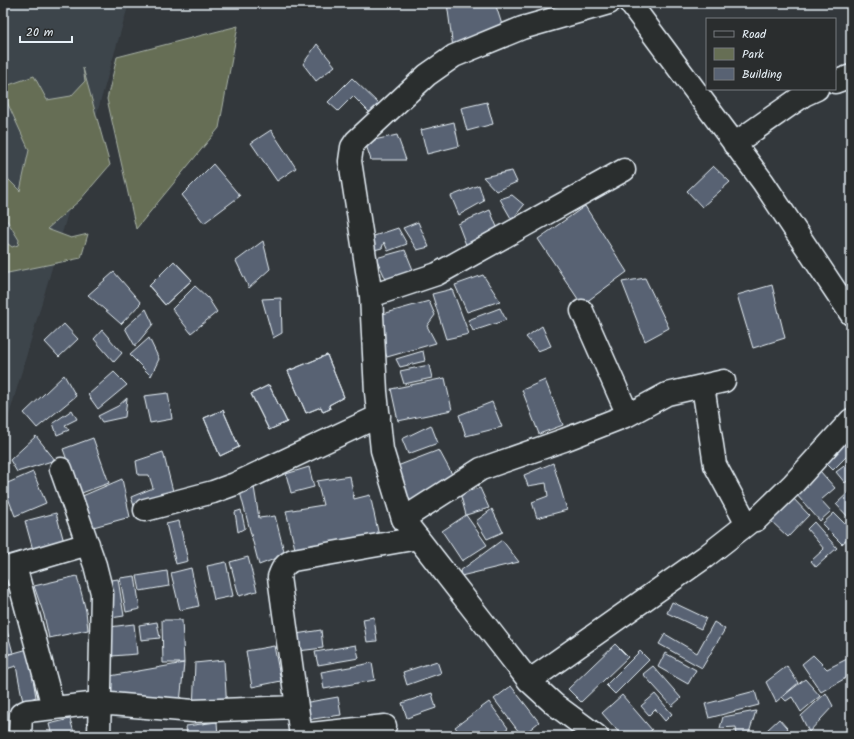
<svg xmlns="http://www.w3.org/2000/svg" width="854" height="739" font-family="Kalam,sans-serif">
<style>
.built{fill:#3e454c}
.green{fill:#666e54;stroke:#a7b0a6}
.building{fill:#586273;stroke:#e8f1f8}
.lines{fill:none;stroke-linecap:round;stroke-linejoin:round}
.minor-casing{stroke:#e8f1f8;stroke-width:25}
.minor{stroke:#2a2d2e;stroke-width:22}
</style>
<rect width="100%" height="100%" fill="#33383c"/>
<filter id="ink" filterUnits="userSpaceOnUse"><feTurbulence type="fractalNoise" baseFrequency=".025" numOctaves="2"/><feDisplacementMap in="SourceGraphic" scale="8" xChannelSelector="R" yChannelSelector="G"/><feConvolveMatrix kernelMatrix="1 2 1 2 8 2 1 2 1" color-interpolation-filters="sRGB"/></filter>
<g filter="url(#ink)">
<path class="built" d="M3 3H129L3 436Z"/>
<path class="green" d="M238 26 219 128 136 229 107 99 117 57Z
M83 68 110 165 80 200 47 229 71 238 88 234 81 258 3 274V240L12 247 18 245 19 240 3 214V174L20 191 29 150 7 102 6 86 34 76 47 100 71 96 85 81Z"/>
<path class="building" d="M447 3H495L504 31 453 48Z
M317 44 335 66 316 81 303 64Z
M352 78 380 105 371 114 353 96 338 111 328 102Z
M487 102 493 124 467 131 461 108Z
M454 122 459 146 427 154 421 130Z
M271 130 296 168 277 181 251 143Z
M397 135 406 160H371L365 142Z
M213 164 240 196 204 223 182 195Z
M713 166 730 182 702 207 687 191Z
M512 171 517 182 496 191 483 177Z
M479 185 484 201 459 215 451 196Z
M512 195 524 205 512 220 500 199Z
M585 206 627 272 582 305 538 239Z
M490 210 499 232 468 250 458 224Z
M418 222 429 247 417 250 403 228Z
M398 228 407 244 388 251 384 242 382 248 374 250 371 237Z
M263 241 270 269 249 288 236 261Z
M405 250 416 277 389 286 376 258Z
M174 261 192 280 165 305 149 286Z
M174 261 192 280 165 305 149 286Z
M114 272 141 303 121 324 88 295Z
M483 275 500 301 467 312 455 285Z
M645 278 669 328 645 341 622 282Z
M772 285 785 338 753 348 737 295Z
M195 286 208 298 217 312 191 333 172 309Z
M452 289 469 334 446 339 432 294Z
M281 298 282 333 273 338 262 299Z
M429 301 435 315 427 326 436 343 387 357 372 317Z
M500 308 506 320 473 331 468 320Z
M146 309 153 324 135 346 125 328Z
M64 324 78 339 59 357 45 342Z
M542 326 551 346 538 351 526 337Z
M102 330 122 353 114 362 94 339Z
M149 338 159 359 151 376 130 355Z
M423 351 425 361 400 367 396 359Z
M327 355 344 397 329 405 330 409 323 412 321 407 306 413 288 371Z
M327 355 344 397 329 405 330 409 323 412 321 407 306 413 288 371Z
M429 365 432 378 404 384 400 371Z
M114 372 127 385 98 409 88 395Z
M64 375 76 396 37 428 24 413Z
M445 378 452 410 398 421 391 389Z
M545 380 563 425 539 434 522 390Z
M269 385 287 422 269 430 251 394Z
M269 385 287 422 269 430 251 394Z
M168 393 172 419 150 423 144 396Z
M127 398 125 417 102 422 98 416 118 406Z
M492 402 502 427 466 436 459 415Z
M72 410 77 419 65 425 69 430 57 435 53 423Z
M223 410 239 447 220 456 204 418Z
M223 410 239 447 220 456 204 418Z
M431 425 438 443 408 454 402 439Z
M36 436 55 460 17 472 10 460Z
M851 437V452L833 470 825 462Z
M93 438 109 483 79 494 63 449Z
M439 450 454 478 405 504 392 468Z
M163 452 175 499 135 509 131 497 153 488 149 475H138L136 461Z
M851 461V478L845 483 836 472Z
M553 463 567 510 537 518 532 502 548 496 546 483 528 486 524 475Z
M309 467 314 487 291 493 286 474Z
M820 471 835 488 821 500 831 511 820 521 795 493Z
M33 472 46 503 15 516 3 485Z
M350 476 354 499 370 495 381 545 297 557 286 511 323 505 317 481Z
M122 479 130 517 86 529 80 497Z
M254 487 259 518 275 516 285 555 259 565 240 492Z
M480 488 489 508 466 515 460 493Z
M850 491 851 492V536L842 544 822 524 834 513 845 524 850 519 836 504Z
M792 497 809 515 788 537 770 520Z
M492 509 503 532 487 539 476 521Z
M241 510 245 528 238 532 235 512Z
M56 513 64 542 33 550 25 521Z
M466 515 487 545 462 561 442 531Z
M179 521 188 561 176 564 166 524Z
M814 522 837 548 816 567 811 561 824 549 807 529Z
M502 540 519 562 461 576 460 571Z
M248 557 257 591 239 596 230 562Z
M226 562 233 596 214 600 207 566Z
M191 568 199 606 180 610 171 573Z
M167 571 169 586 140 591 137 576Z
M77 576 86 611 88 630 49 638 44 615 34 586Z
M135 576 140 609 126 612 120 578Z
M118 579 124 616 111 618 106 581Z
M672 602 706 618 701 629 667 613Z
M3 616 13 653 3 655Z
M374 617 377 641 367 642 363 619Z
M162 620H182L184 663H163Z
M157 622 160 638 141 640 139 625Z
M714 622 725 629 702 668 659 644 665 634 697 653Z
M134 624 137 654 112 656 109 627Z
M321 630 323 648 298 651 296 634Z
M615 644 628 657 581 702 568 689Z
M356 645 359 658 318 665 315 652Z
M274 646 281 681 252 687 246 651Z
M28 649 36 697 23 702 16 666 3 670V656Z
M640 651 649 660 615 694 606 685Z
M665 653 696 670 688 684 658 667Z
M813 655 827 669 851 657V675L821 692 802 664Z
M224 660 227 710 193 711 195 663Z
M437 661 441 673 407 685 403 672Z
M184 663 180 703 106 697 110 676Z
M372 663 375 680 324 689 321 672Z
M653 666 681 698 672 706 643 674Z
M787 666 798 683 776 702 766 682Z
M805 679 820 696 801 712 792 697 786 701 782 697Z
M511 686 539 722 522 736 494 699Z
M755 691 759 705 709 718 705 704Z
M432 693 436 708 407 718 402 703Z
M826 693 833 706 809 732 801 716Z
M655 694 672 714 665 721 655 709 649 715 641 706Z
M622 695 652 730 644 736H622L602 713Z
M338 697 341 715 306 720 303 703Z
M489 702 508 728 497 736H487L484 733 479 736H462L455 727Z
M756 711 748 736H737L736 727 720 728 723 717Z
M70 719 75 736H52L49 724Z
M779 719 794 736H771L766 731Z
M217 722 218 736H187L186 726Z"/>
<g class="lines">
<defs>
<path id="minor" d="M630 3 763 182 851 314
M835 82 851 76
M734 144 804 95 817 89
M371 296 437 274 624 170
M582 311 628 415
M703 386 715 465 743 517 751 521 756 520 793 484 851 420
M61 469 95 565 102 593 99 736
M145 510 213 492 235 484 379 416
M403 519 481 469 564 440 628 415 667 394 724 381
M15 566 53 707
M3 569 88 544
M529 681 705 557 751 521
M301 735 385 726
M20 736 21 714 27 711 99 703 193 711 297 707
M301 736 279 577C282 568 285 564 293 560L418 538
M597 736 554 704 529 681 403 519 382 450 376 392 371 296 350 161 352 147 356 141 427 75 454 56 522 28 609 3"/>
</defs>
<use href="#minor" class="minor-casing"/>
<use href="#minor" class="minor"/>
</g>
</g>
<rect width="854" height="739" fill="none" stroke="#2a2d2e" stroke-width="16"/>
<rect x="8" y="8" width="838" height="723" fill="none" stroke="#e8f1f8" stroke-width="1.5" filter="url(#ink)"/>
<rect x="706" y="18" width="130" height="72" fill="#2a2d2e" stroke="#767b7f"/>
<rect x="714" y="31" width="20" height="6" fill="#2a2d2e" stroke="#767b7f"/>
<text x="742" y="38" font-size="12" fill="#e8f1f8">Road</text>
<rect x="714" y="48" width="20" height="12" fill="#666e54" stroke="#767b7f"/>
<text x="742" y="58" font-size="12" fill="#e8f1f8">Park</text>
<rect x="714" y="68" width="20" height="12" fill="#586273" stroke="#767b7f"/>
<text x="742" y="78" font-size="12" fill="#e8f1f8">Building</text>
<path d="M20 36v6h52v-6" fill="none" stroke="#e8f1f8" stroke-width="2"/>
<text x="26" y="36" font-size="12" fill="#e8f1f8" stroke="#2a2d2e" stroke-width="3" paint-order="stroke">20 m</text>
</svg>
